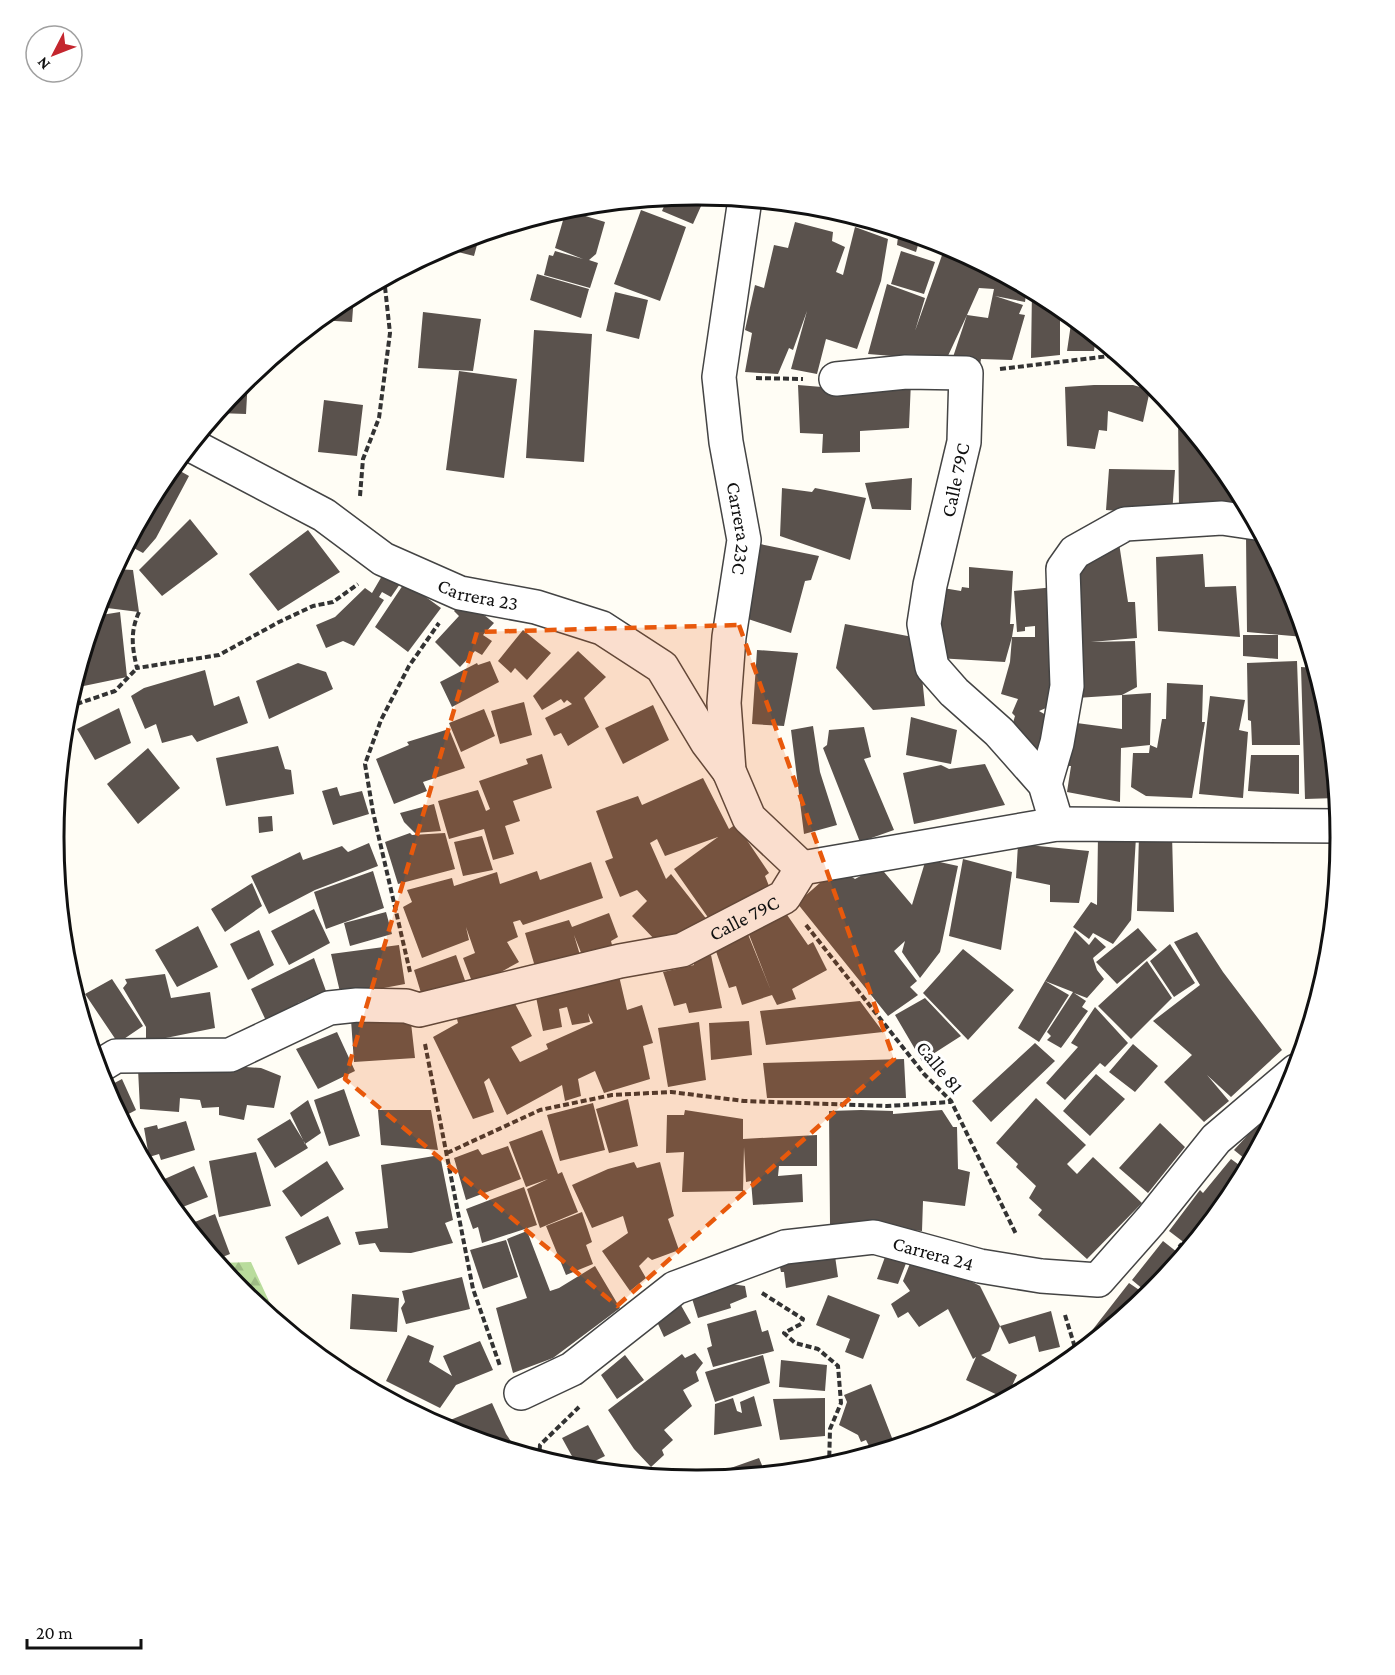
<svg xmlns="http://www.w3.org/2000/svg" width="1395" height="1675" font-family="'Crimson Pro',serif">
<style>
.forest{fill:url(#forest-firs)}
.building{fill:#5a524d;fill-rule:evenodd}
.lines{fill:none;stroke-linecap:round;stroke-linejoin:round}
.minor-casing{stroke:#444;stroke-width:36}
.path{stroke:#333;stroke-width:4;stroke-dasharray:6 3;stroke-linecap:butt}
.minor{stroke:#fff;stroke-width:33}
.marked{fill:#e8590c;fill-opacity:0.2;stroke:#e8590c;stroke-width:4.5;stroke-dasharray:12 8;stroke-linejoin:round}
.labels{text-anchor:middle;stroke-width:6;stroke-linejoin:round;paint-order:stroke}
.street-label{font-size:20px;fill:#111;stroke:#fff}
.rim{fill:none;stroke:#111;stroke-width:3}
</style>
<defs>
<pattern id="forest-firs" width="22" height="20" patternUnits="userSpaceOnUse" patternTransform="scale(1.5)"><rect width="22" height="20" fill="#b9dc9c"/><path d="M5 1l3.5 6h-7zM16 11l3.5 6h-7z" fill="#9ebc85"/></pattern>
</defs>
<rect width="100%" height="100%" fill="#fffdf5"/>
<path class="forest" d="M251 1262 279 1323 242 1292 218 1263Z"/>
<path class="building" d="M698 194 706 195 693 224 662 211 668 197Z
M566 210 605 222 596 254 589 260 598 263 590 288 544 275 549 255 553 256 555 251 583 259 555 248Z
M641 210 686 227 660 301 614 284Z
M795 222 833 232 832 241 845 247 836 272 843 275 855 227 888 239 881 281 857 349 826 339 817 374 791 369 807 311 793 350 789 348 778 374 745 372 752 333 745 330 755 285 764 288 774 245 788 248Z
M899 229 928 238V239L920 238 916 252 897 245Z
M480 234 474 256 442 248 452 243Z
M946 244 1027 287 1025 302 995 296 1023 305 1019 314 1025 315 1012 360 981 359 980 365 951 363 967 315 947 358 907 354 905 357 868 354 887 284 925 298 915 331ZM979 288 994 289 988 318 967 315Z
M901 251 935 262 924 294 891 284Z
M537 274 589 289 581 318 530 300Z
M1032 290 1066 311H1060V355L1031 358Z
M615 292 648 300 639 339 606 331Z
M354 295 352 322 318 320 340 302Z
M423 312 481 319 473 371 418 368Z
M1072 317 1096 336 1094 351H1067Z
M534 330 592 334 584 462 526 458Z
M459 371 517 379 504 478 446 470Z
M248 378 246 414 218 413 243 382Z
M911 381 909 428 860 431V452L822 453 823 434 800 433 798 385 822 387Z
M1094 385H1133L1150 390 1143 422 1108 411 1107 431 1099 430 1095 449 1067 446 1065 387Z
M324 400 363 405 357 456 318 452Z
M1178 414 1233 480 1251 514 1179 510Z
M173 467 189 476 156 538 143 553 128 545 163 480Z
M1109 469 1175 470 1172 515 1106 510Z
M912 478 911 510 872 509 865 483Z
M782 488 812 492 815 488 866 498 850 560 780 536Z
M190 519 218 554 162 596 139 570Z
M308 530 340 572 278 611 249 574Z
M1246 536H1262L1292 592 1304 637 1247 632Z
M1119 543 1128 602H1135L1137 638 1091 642 1135 641 1137 687 1122 695 1076 698 1069 567Z
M760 544 819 556 811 580 805 581 791 633 742 617Z
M1203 554 1205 587 1236 586 1240 637 1158 631 1156 557Z
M969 567 1013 571 1010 624H1014L1012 637H1035V626L1025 627V631L1017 632 1014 591 1055 587 1053 705 1039 711 1055 720 1045 757 1009 736 1015 716 1012 713 1018 699 1001 694 1010 662 1012 637 1005 662 937 658 943 588 961 591 962 587 969 588Z
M115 569 133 570 139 612 107 608 108 593 102 596 106 586 108 593V583Z
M386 569 402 581 391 597 382 592 379 597 384 600 354 646 343 641 326 648 316 625 335 617 365 588 372 593Z
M405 582 441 608 408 652 375 627Z
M464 599 494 623 483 635 492 641 482 655 475 651 460 667 435 642 459 616 454 611Z
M120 612 127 677 74 688 95 616Z
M845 624 918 638 925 706 873 710 836 668Z
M523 630 551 653 527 680 515 668 511 673 498 661Z
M1243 635H1278V659L1243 656Z
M757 650 798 653 784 726 752 724Z
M578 651 606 677 584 698 599 727 568 746 561 733 554 736 545 718 572 704 567 700 564 703 561 699 542 710 533 696Z
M490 661 499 682 452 707 440 682 477 663 478 665Z
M1297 661 1300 745H1252L1251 721 1248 720 1247 663Z
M298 663 326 672 333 689 269 719 256 681Z
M1301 667 1315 668 1329 712 1337 798 1305 799Z
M205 670 214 706 239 696 248 723 197 742 192 735 162 743 156 724 145 729 131 696 144 688Z
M1167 683 1203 685 1202 722H1205L1192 798 1146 796 1131 787 1133 753H1149L1150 745 1157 748 1162 719H1166Z
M1151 693 1150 745 1121 748 1120 802 1067 792 1071 766H1059L1069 722 1122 729V695Z
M1210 696 1245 700 1239 730 1248 732 1243 798 1199 794Z
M524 702 532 735 500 744 491 711Z
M653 705 669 740 623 764 605 728Z
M119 708 131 743 95 760 77 729Z
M484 709 495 736 461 752 449 723Z
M911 717 957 730 951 764 906 755Z
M813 726 820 772 837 825 804 834 791 730Z
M864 727 871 757 864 759 894 830 860 842 823 748 827 745 829 730Z
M449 729 465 768 423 782 427 791 394 804 376 759 409 745 407 742Z
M278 746 285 769 291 770 294 794 226 806 216 758Z
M148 748 180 788 138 824 107 784Z
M542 754 552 788 513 801 520 821 505 826 514 854 493 860 484 829 449 839 438 801 478 790 486 811 490 809 479 781 528 764 526 759Z
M1251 755H1299V794L1248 791Z
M985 764 1005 805 914 824 903 773 941 765 949 769Z
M703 778 729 829 736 824 769 873 765 876 769 886 714 926 674 869 718 837 665 856 657 839 650 843 666 879 671 874 708 921 683 944 671 934 658 943 632 916 647 901 637 890 620 897 605 861 613 858 596 811 638 796 642 805Z
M337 787 340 796 362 791 369 814 333 825 322 791Z
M434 804 441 831 415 833 404 822 400 813Z
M272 816 273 831 259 833 258 817Z
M410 833 412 835 445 833 455 869 398 884 385 842Z
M1139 834H1172L1174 912 1137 911Z
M1098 835 1136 837 1131 920 1113 944 1093 933 1089 939 1073 927 1091 902 1097 905Z
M482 836 493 870 463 876 454 842Z
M369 843 378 866 315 890 269 914 251 876 300 852 303 860 342 846 348 852Z
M1018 844 1089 851 1079 903 1050 902V885L1016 878Z
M926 859 958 866 940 952 920 978 902 952 905 941 894 951 917 981 910 987 918 995 888 1016 797 903 829 875 844 872 855 879 879 866 912 905Z
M963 859 1012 872 1001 950 949 936Z
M591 862 603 898 523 925 520 920 513 922 518 937 507 942 519 962 474 987 463 958 475 953 466 927 469 940 422 958 403 907 412 902 407 890 452 878 454 886 497 872 500 884 537 871 540 880Z
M373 871 384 908 326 929 314 892Z
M252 883 262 906 225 932 211 909Z
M314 909 330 943 289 965 271 931Z
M783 909 808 945 813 942 827 970 792 989 796 999 777 1005 772 995 742 1005 736 986 729 988 713 943 745 927 771 991 748 932Z
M386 912 392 934 350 946 344 923Z
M609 913 618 937 611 941 613 949 584 960 574 935 580 955 536 970 525 933 569 920 572 927Z
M198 926 218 967 177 987 155 950Z
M1138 928 1157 950 1117 984 1096 962Z
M259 930 274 965 248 980 230 944Z
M1075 931 1089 945 1095 937 1106 947 1093 958 1097 970 1104 979 1087 998 1074 993 1086 1001 1082 1007 1088 1011 1061 1048 1047 1040 1051 1036 1047 1032 1073 992 1045 981 1069 995 1039 1042 1018 1028 1045 981Z
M1197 932 1223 972 1282 1050 1231 1097 1207 1075 1229 1101 1204 1122 1164 1082 1192 1055 1153 1021 1200 985 1174 942Z
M1170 944 1195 983 1174 997 1150 961Z
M399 945 405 984 341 996 331 954Z
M963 949 1014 990 968 1040 923 993Z
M456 955 468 989 425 1006 414 970Z
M711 955 722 1008 689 1013 686 1003 674 1006 663 972 694 965V961Z
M314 958 326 991 298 1003 302 1012 269 1027 251 989Z
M1147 961 1172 998 1131 1039 1098 1006Z
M165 974 171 998 210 992 215 1028 146 1042V1027L123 988 127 983 125 979Z
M619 976 627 1010 642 1005 653 1043 643 1046 650 1079 604 1093 595 1071 578 1079 581 1096 565 1101 562 1085 507 1115 489 1078 484 1082 494 1112 473 1119 433 1037 458 1023 457 1019 489 1004 512 998 532 1036 511 1047 520 1062 548 1049 546 1044 593 1023 588 1013 590 1022 572 1025 567 1007 559 1009 562 1027 543 1031 536 997Z
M112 979 143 1026 118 1043 85 994Z
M925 998 961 1036 922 1061 895 1015Z
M860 1001 883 1032 766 1045 760 1011Z
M1095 1007 1128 1043 1105 1067 1100 1063 1065 1100 1046 1083 1078 1047 1071 1043Z
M410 1014 415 1058 354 1062 351 1020Z
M749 1021 752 1055 711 1060 709 1023Z
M699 1022 706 1080 668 1087 658 1028Z
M86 1026 102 1050 94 1055Z
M337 1032 355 1071 318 1089 296 1049Z
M1035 1043 1055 1061 991 1122 972 1101Z
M1133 1044 1158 1066 1135 1092 1109 1072Z
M904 1059 906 1098H767L763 1063Z
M218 1065 261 1068 281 1076 274 1108 247 1105 244 1120 219 1115V1107L202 1108 200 1100 180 1098 179 1112 140 1109 138 1069Z
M1096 1074 1125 1099 1090 1136 1063 1111Z
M122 1079 136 1110 121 1118 105 1088Z
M344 1089 360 1136 329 1146 314 1100Z
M1036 1098 1086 1145 1067 1164 1077 1174 1093 1157 1142 1203 1087 1259 1038 1215 1042 1210 1029 1198 1036 1186 1016 1167 1018 1164 996 1143Z
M628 1099 638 1146 609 1153 596 1109Z
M308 1100 321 1133 305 1144 290 1113Z
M593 1103 605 1150 560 1161 547 1115Z
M378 1110H431L438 1150 381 1145Z
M685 1110 743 1119V1139L817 1135V1166H779L778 1176 802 1174 803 1202 753 1205 751 1181 746 1182 744 1147 743 1191 682 1192 684 1152 666 1153 667 1115H684Z
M861 1110 893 1111V1114L942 1110 953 1127H957L958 1169 970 1172 965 1206 923 1201 922 1231 830 1224 829 1111Z
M1269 1112 1274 1117 1250 1163 1234 1150Z
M290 1119 308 1148 275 1168 257 1139Z
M186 1121 195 1150 161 1160 159 1154 149 1157 144 1128 157 1125 158 1129Z
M1160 1123 1185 1147 1148 1193 1119 1168Z
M542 1130 558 1174 562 1172 578 1212 540 1228 527 1189 548 1179 526 1187 509 1142Z
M508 1146 521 1179 466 1200 454 1158 478 1149 482 1155Z
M256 1152 271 1206 219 1217 209 1161Z
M440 1155 453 1220 445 1223 453 1243 411 1253 380 1252 375 1243 359 1245 355 1232 388 1228 381 1165Z
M1231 1159 1246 1170 1232 1195 1190 1247 1169 1231 1200 1190 1203 1193Z
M327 1161 344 1189 301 1217 282 1191Z
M634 1162 637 1168 660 1162 674 1216 668 1219 679 1250 652 1260 648 1257 639 1266 646 1278 630 1291 602 1251 628 1233 623 1216 592 1228 572 1185 608 1169Z
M194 1166 208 1197 175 1210 160 1181Z
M524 1187 537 1225 482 1243 478 1227 473 1229 466 1209Z
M582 1212 592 1242 586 1245 593 1264 566 1275 546 1226Z
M215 1214 230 1254 215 1260 187 1225Z
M328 1216 341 1244 298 1265 285 1237Z
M527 1231 550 1291 559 1288 595 1266 620 1308 553 1358 513 1373 496 1308 527 1298 507 1239Z
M506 1240 518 1277 483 1289 470 1250Z
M1163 1241 1182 1256 1150 1295 1132 1280Z
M889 1246 910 1253 898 1284 877 1279Z
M834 1249 838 1277 786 1288 784 1272H781L779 1263Z
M911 1261 936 1263 980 1286 1000 1326 1051 1311 1060 1347 1039 1352 1035 1336 1009 1344 1000 1326 990 1351 981 1355 1017 1375 1006 1399 966 1380 976 1357 973 1359 948 1309 919 1327 908 1312 898 1318 891 1304 910 1291 903 1281Z
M462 1277 470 1309 406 1324 401 1308 405 1302 402 1291Z
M725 1283 745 1286 747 1297 730 1304 731 1308 698 1318 690 1292Z
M1129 1283 1148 1296 1087 1347 1083 1342Z
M352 1294 399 1298 397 1332 350 1329Z
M828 1295 880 1315 863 1359 845 1352 850 1339 816 1325Z
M678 1300 691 1323 664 1337 653 1313Z
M756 1310 762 1332 768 1330 774 1351 713 1367 707 1348 712 1346 707 1324Z
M408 1335 434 1346 429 1362 452 1376 443 1356 480 1341 493 1370 456 1385 440 1408 386 1381Z
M695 1353 703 1363 696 1372 699 1381 683 1390 692 1406 664 1430 673 1440 662 1450 664 1455 651 1467 634 1449 608 1410 682 1354 685 1358Z
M625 1355 644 1380 617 1399 601 1375Z
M763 1355 770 1383 715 1402 705 1372Z
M781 1360 827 1365 825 1391 779 1387Z
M1021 1380 1037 1382 1021 1391Z
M871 1384 894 1443 872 1452 866 1440 861 1442 858 1435 839 1425 847 1402 844 1395Z
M754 1396 762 1426 714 1435 715 1404 733 1398 737 1411 742 1413 740 1402Z
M825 1398V1436L780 1440 773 1399Z
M492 1403 506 1434 519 1453 451 1432 438 1425Z
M588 1425 605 1456 579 1469 562 1438Z
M759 1458 764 1470 784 1463 788 1472 728 1478 725 1470Z"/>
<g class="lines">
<defs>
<g id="minor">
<path id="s1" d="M745 199 719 377 726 442 744 540 729 637 724 703 729 771 749 818 802 868"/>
<path d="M836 379 906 372 966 373 964 442 930 585 924 624 932 667 954 692 999 732 1045 784 1057 824"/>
<path id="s2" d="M191 445 324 515 383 559 460 593 536 607 602 628 662 667 707 742 729 771"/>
<path d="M1045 784 1057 743 1067 686 1063 569 1075 552 1125 524 1222 518 1256 523"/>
<path id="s3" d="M98 1067 116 1056 230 1055 329 1008 357 1005 406 1006 419 1010 620 961 682 950 784 897 802 868 1057 824 1340 826"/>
<path id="s4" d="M521 1393 572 1369 675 1288 785 1247 874 1237 980 1266 1041 1276 1098 1280 1151 1220 1216 1139 1296 1071"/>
</g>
</defs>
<use href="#minor" class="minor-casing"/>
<path class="path" d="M1000 369 1118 355
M756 378 803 379
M360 496 363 459 379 418 390 333 385 287 380 281
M139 612C130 632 132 647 137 668L219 655 279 622 313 606 333 602 358 584
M68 707 115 691 137 668
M806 925 924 1074 951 1101 1016 1234
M410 972 373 812 365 764 381 720 409 666 439 623
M425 1044 473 1289 500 1366
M447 1153 540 1110 612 1095 671 1092 744 1101 887 1106 950 1102
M1179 1244 1187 1251
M762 1293 803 1319 801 1324 784 1333 795 1343 818 1349 838 1366 841 1403 830 1429 829 1467
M1065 1315 1077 1354
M539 1459 540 1445 579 1407"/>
<use href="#minor" class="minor"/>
</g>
<path class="marked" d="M739 625 894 1059 617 1306 345 1079 477 632Z"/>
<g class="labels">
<g class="street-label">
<text transform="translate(955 480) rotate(-78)" y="7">Calle 79C</text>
<text dy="7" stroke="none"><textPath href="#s1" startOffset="333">Carrera 23C</textPath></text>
<text dy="7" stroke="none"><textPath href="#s2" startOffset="326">Carrera 23</textPath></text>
<text dy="7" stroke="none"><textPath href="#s3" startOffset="675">Calle 79C</textPath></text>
<text transform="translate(940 1067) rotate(50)" y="7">Calle 81</text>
<text dy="7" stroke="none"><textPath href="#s4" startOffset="456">Carrera 24</textPath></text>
</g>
</g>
<path d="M0 0H1395V1675H0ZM696 205H698A632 632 0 0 1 1330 837V838A632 632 0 0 1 698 1470H696A632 632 0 0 1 64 838V837A632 632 0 0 1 696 205Z" fill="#fff" fill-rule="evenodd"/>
<path class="rim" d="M696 205H698A632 632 0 0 1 1330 837V838A632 632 0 0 1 698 1470H696A632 632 0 0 1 64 838V837A632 632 0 0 1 696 205Z"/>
<g transform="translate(54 54) rotate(228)"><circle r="28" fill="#ffffff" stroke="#a0a0a0" stroke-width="1.5"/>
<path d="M0-4.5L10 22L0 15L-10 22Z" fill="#c4262e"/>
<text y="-9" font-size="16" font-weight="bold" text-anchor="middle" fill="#111111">N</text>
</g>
<path d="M27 1639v9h114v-9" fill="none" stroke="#111111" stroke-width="3"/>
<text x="36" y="1639" font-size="18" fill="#111111" stroke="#ffffff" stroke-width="4.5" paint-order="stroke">20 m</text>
</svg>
